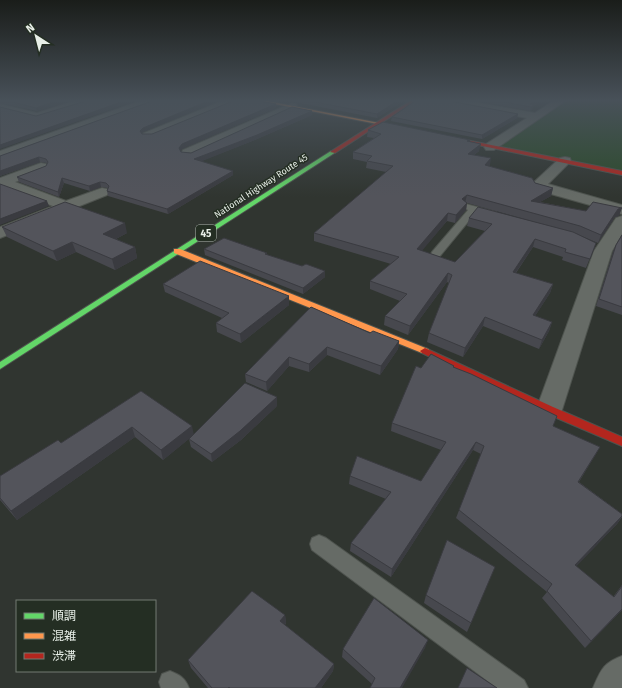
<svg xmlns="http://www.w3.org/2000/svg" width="622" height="688" font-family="'Fira Sans','Noto Sans JP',sans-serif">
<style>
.green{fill:#2b4b2a}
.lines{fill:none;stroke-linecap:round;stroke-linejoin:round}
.lane-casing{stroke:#4e534e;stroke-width:2}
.street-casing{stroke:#4e534e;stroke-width:2}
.fast-casing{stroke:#4e534e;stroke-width:2}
.slow-casing{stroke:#4e534e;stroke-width:2}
.jam-casing{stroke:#4e534e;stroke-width:2}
.lane{fill:#666b66;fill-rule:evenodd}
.street{fill:#666b66;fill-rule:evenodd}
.fast{fill:#63d668;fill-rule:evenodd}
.slow{fill:#ff974d;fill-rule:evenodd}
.jam{fill:#b3261e;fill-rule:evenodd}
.wall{fill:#47484e;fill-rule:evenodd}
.shaded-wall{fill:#3a3b40}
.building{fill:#53545b;stroke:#3a3b40}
.labels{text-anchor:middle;stroke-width:3;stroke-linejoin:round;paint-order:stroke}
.far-street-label{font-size:9px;fill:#e8efe8;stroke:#242e23}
.shield{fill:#242e23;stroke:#adb5ad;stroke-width:1}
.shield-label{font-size:10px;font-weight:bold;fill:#e8efe8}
</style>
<rect width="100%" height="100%" fill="#303530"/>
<path class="green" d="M561 101H622V171L500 146Z"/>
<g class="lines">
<defs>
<path id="lane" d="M466 204 496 212 498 214 493 217 476 212 440 256H432L431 254 432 252 468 210 462 207Z
M319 535 326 538 524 680 528 688H497L312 550 310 544 312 538Z
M170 671C180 675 185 678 189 688H161L159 682 162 674Z"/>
<path id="street" d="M74 101H90L88 103 37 119 0 110V104L37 113Z
M140 101H155L153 103 0 159V151Z
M222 101H236L234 103 152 137H144L142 135 144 133Z
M446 101H469L535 113 553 101H565L494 150H486L484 147 486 144 527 118 451 104Z
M292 103 296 104 297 106 296 108 191 156H183L181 153 183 150Z
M565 157 570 158 571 161 548 184 622 205V214L533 189 531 186 533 183 560 158Z
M41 163 46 164 48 167 46 170 15 182 66 201 102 188 107 189 109 192 107 195 0 238V227L53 206 0 187V178Z
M622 216V234L612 251 562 410 558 417 549 419 540 417 536 410 594 251 616 218Z
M622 656V688H593C601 670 603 663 622 656Z"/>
<path id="fast" d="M331 151 336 152 0 369V362Z"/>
<path id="slow" d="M259 101H268L405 128 403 129Z
M174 249H180L428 349 430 351 428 353H422L174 253Z"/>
<path id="jam" d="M410 101H415L335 153 330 152Z
M451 137 622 171V175L449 139V138Z
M425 348 553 407 622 437V446L545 413 422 353 420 351Z"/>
</defs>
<use href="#lane" class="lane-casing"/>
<use href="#street" class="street-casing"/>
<use href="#fast" class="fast-casing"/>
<use href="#slow" class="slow-casing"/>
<use href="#jam" class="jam-casing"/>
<use href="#lane" class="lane"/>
<use href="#street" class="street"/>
<use href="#fast" class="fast"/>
<use href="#slow" class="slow"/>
<use href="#jam" class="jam"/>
</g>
<path class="wall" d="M0 101H69L37 111 0 103Z
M152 101H218L143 132 142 134H152L276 108 182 149 180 151 181 152 191 153 312 115 257 139 201 161 233 175 168 214 108 196 107 191 108 188H107L101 187 90 191 64 183 59 197 19 182 17 177 46 166 47 163 40 162 0 176V156Z
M290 101H403L377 118Z
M478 101H543L533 106V109L530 111Z
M451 102 518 114 517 118 482 139 391 121 392 117Z
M368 130 470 140V142L479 151 474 155 490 165 489 166 535 183 553 188 551 196 540 202 586 211 619 216 615 217 598 243 574 233 596 243 586 268 562 260 563 257 533 247 516 273 553 284 550 293 535 316 552 322 549 331 539 349 483 326 463 357 427 342 429 333 449 283 447 282 408 335 384 325 385 316 400 301 370 289V281L391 264 314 241V233L386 172 366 168 367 162 353 159V152L374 138 367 137ZM467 203 549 226 469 218 467 226 485 231 455 262 421 251 447 221 455 223 466 210Z
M2 227 127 233 116 239 135 247 137 258 115 270 76 252 57 261 7 237Z
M622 235V315L596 306 613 252 616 245Z
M204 249 267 253V255L302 266 325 271V277L303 294 205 255Z
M163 284 289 305 241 343 217 332 216 323 222 318 165 292Z
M311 307 370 333 399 341 398 349 380 375 327 355 309 372 289 366 267 391 246 382 245 374Z
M421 368H454L553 426 600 447 579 482 622 514V517L617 524 576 566 613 597 622 585V610L585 648 542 598 547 592 456 518 481 454 473 450 391 577 350 551 351 543 386 499 349 484 350 476 421 481 441 450 391 431 392 423Z
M141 391 194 435 277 406 241 440 212 462 191 447 189 439 191 437 163 460 135 437 17 520 0 500V476L61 443Z
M426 595 471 623 467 632 424 603Z
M285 615 286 623 285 625 334 664 333 671 321 688H208L191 668 188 660Z
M425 648 372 684 342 657 343 649Z"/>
<path class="shaded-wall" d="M56 101H69L37 111 36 108Z
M124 101H135L0 149V145Z
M208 101H218L143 132 140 135V131L143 128Z
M397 101H403L377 118V114Z
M537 101H543L533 106V109L530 111 531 107 530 104Z
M276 104V108L182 149 180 152 179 148 182 144Z
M312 111V115L257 139 195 164 194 159Z
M518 114 517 118 482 139V135Z
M481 144 479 151 467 160 468 154Z
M39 157 40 162 0 176V171Z
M491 158 490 165 484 172 485 165Z
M233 171V175L168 214 167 209Z
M62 178 64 183 59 197 58 192Z
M100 182 101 187 90 191 89 186Z
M553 188 551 196 529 208 531 201Z
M467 195 465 203 462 199Z
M47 201 49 206 0 225V219Z
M467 203 466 210 455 223 456 215Z
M622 208 619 216 615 217 598 243 601 235 618 209Z
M448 213 447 221 416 258 417 249Z
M125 223 127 233 106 244 103 234Z
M535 239 533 247 510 281 513 272Z
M72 242 76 252 57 261 53 251Z
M135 247 137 258 115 270 112 259Z
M325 271V277L303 294V288Z
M448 273 447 282 408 335 410 326Z
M553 284 550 293 530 324 533 315Z
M289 296V305L241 343 240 334Z
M485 317 483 326 463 357 465 348Z
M552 322 549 331 539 349 542 340Z
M399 341 398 349 380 375 381 366Z
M327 347V355L309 372V364Z
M289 357V366L267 391 266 382Z
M277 397V406L241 440 212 462 211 454Z
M192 426 194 435 163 460 161 450Z
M132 427 135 437 17 520 11 511Z
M476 442 473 450 391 577 392 569Z
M600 447 595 456 573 490 578 482Z
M622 516 617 524 570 573 575 565Z
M622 609V610L585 648 591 641Z
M285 615 286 623 281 630 280 621Z
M428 640 425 648 402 688H400Z
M334 664 333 671 321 688H315Z"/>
<path class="building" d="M9 101H56L36 108Z
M86 101H124L0 145V107L36 116Z
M152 101H208L143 128 140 131 142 134H152L233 101H259L276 104 182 144 179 148 181 152 191 153 292 107 312 111 257 135 194 159 233 171 167 209 107 191 109 186 106 183 100 182 89 186 62 178 58 192 17 177 46 166 48 162 46 159 39 157 0 171V156Z
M310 101H397L377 114Z
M415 101H450L518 114 482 135 392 117Z
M499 101H537L530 104 534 105 531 107Z
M383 122 470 140 467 141 481 144 468 154 491 158 485 165 532 178 535 183 553 188 531 201 586 211 593 202 622 208 618 209 601 235 580 226 467 195 462 199 467 203 456 215 448 213 417 249 455 262 492 224 469 218 478 207 573 232 596 243 590 259 565 252 566 249 535 239 513 272 553 284 533 315 552 322 542 340 485 317 465 348 429 333 452 275 448 273 410 326 385 316 407 294 370 281 399 257 314 233 393 166 367 161 372 156 353 152 381 134 368 130Z
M0 184 47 201 0 219Z
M65 202 125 223 103 234 135 247 112 259 72 242 53 251 2 227Z
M622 235V307L599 299 616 245Z
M224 238 267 253 265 254 302 266 306 264 325 271 303 288 204 249Z
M200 261 289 296 240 334 216 323 229 313 163 284Z
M311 307 370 333 373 331 399 341 381 366 327 347 309 364 289 357 266 382 245 374Z
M431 354 454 366 453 367 471 374 557 416 553 426 600 447 578 482 622 514V516L575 565 614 597 622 586V609L591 641 547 591 552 584 459 510 484 446 476 442 392 569 351 543 391 492 350 476 357 456 421 481 446 442 392 423 416 366 421 368Z
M245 383 277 397 240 431 211 454 189 439Z
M141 391 192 426 161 450 132 427 11 511 0 498V476L58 440 61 443Z
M447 540 495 567 471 623 426 595Z
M252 591 285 615 280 621 334 664 315 688H230L229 687 228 688H212L188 660Z
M374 598 428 640 400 688H370L375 678 343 649Z
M467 668 497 688H458Z"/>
<linearGradient id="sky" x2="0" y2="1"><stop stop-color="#1a1d1a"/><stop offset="0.51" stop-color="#485159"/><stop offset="1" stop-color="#485159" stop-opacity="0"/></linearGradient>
<rect width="622" height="197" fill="url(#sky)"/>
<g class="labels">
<g class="far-street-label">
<text transform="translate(261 186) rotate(-33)" y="3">National Highway Route 45</text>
</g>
<rect class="shield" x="196" y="225" width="20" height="16" rx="3"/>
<g class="shield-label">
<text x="206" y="237">45</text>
</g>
</g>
<rect x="16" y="600" width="140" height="72" fill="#242e23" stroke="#727b72"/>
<rect x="24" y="613" width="20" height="6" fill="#63d668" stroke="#727b72"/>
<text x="52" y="620" font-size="12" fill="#e8efe8">順調</text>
<rect x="24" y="633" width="20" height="6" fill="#ff974d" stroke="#727b72"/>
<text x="52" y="640" font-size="12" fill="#e8efe8">混雑</text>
<rect x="24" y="653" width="20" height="6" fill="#b3261e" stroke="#727b72"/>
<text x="52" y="660" font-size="12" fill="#e8efe8">渋滞</text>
<g transform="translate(36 36) rotate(324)" stroke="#242e23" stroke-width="3" paint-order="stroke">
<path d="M0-3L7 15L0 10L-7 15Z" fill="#e8efe8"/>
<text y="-6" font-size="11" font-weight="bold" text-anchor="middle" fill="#e8efe8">N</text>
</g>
</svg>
